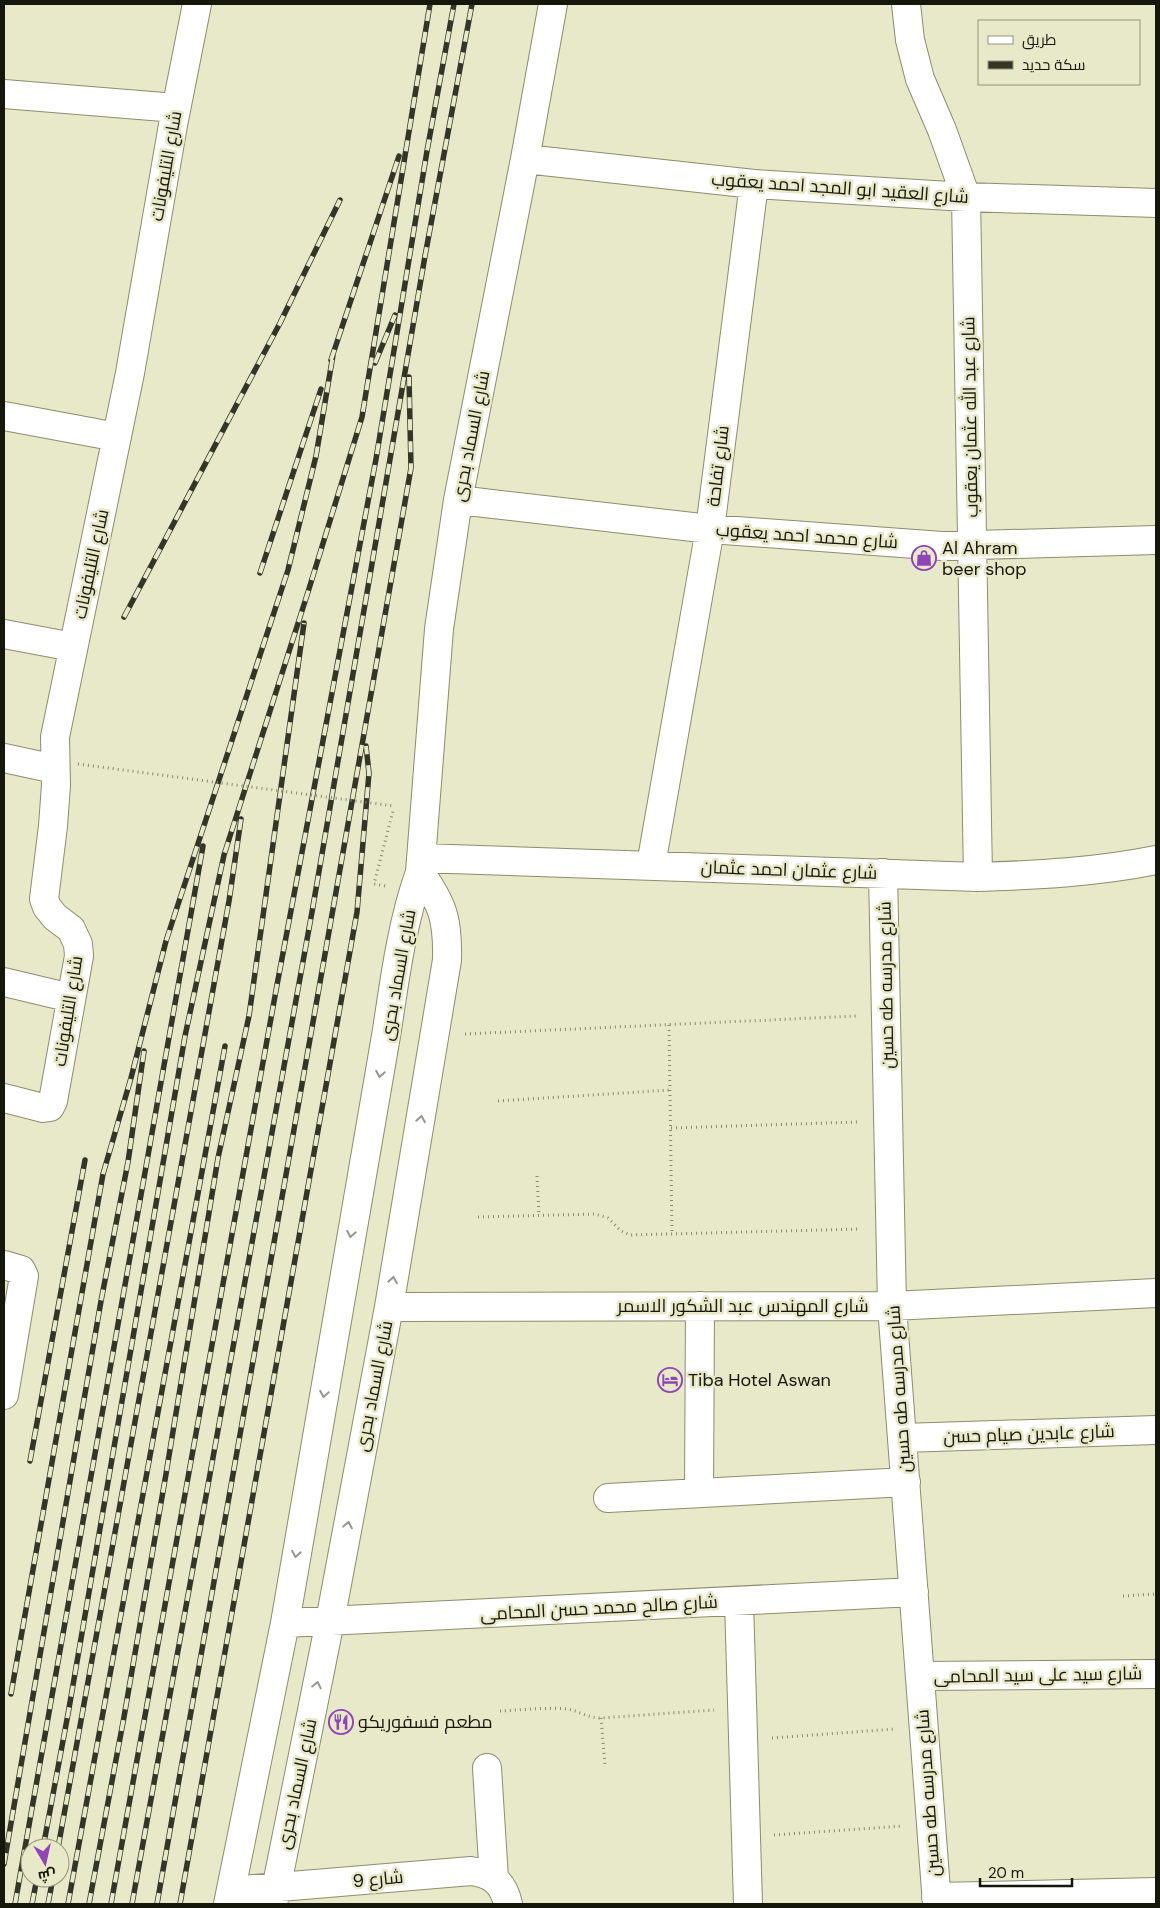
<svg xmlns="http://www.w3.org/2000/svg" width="1160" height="1908" font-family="'DM Sans',Cairo,sans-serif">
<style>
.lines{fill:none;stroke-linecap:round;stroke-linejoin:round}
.minor-casing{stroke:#8b8d6e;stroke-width:30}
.path{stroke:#878971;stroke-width:3;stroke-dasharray:1 4;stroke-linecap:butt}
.minor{stroke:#fff;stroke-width:28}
.rail-casing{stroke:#333526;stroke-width:5.5}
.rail{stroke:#e7e9c8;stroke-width:4;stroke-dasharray:11;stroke-linecap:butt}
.path-bridge{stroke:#878971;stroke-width:3;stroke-dasharray:1 4;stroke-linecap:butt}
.oneway{stroke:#969791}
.labels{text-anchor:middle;stroke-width:5;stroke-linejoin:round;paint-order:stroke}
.street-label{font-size:18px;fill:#16170b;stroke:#e7e9c8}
.poi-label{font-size:18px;fill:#16170b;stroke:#e7e9c8;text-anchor:start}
</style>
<rect width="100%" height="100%" fill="#e7e9c8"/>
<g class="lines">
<defs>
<path id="minor" d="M906 4 910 40 920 79 942 130 966 197 978 877
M4 94 176 108
M525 159 754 184 966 197 1156 203
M4 416 117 437
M458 500 710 529 942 546 1156 540
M4 634 73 647
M4 758 55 769
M421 858 978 877C1038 875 1097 872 1156 860
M651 865 710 529 754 184
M883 873 892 1306 937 1904
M4 982 71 998
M4 1098 43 1108 50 1107 53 1101 79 956 78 944 71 929 55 917 47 907 44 899 53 826 56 785 55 737 130 373 173 125 197 4
M4 1265 21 1270 24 1276 4 1395
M389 1307 892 1306 1156 1293
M902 1438 1156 1430
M699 1493 700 1306
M608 1498 906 1482
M739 1601 748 1904
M285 1623 914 1592
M920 1676 1156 1674
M487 1768 494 1879
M231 1891 471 1871C492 1874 503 1882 508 1904
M936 1897 1156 1892
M228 1904 285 1623 387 1030C395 977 402 923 420 872L439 629 458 500 525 159 553 4
M273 1904 330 1621 389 1307 447 960C448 919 443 905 420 872"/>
</defs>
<use href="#minor" class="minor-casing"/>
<path class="path" d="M385 886 374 884 393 811
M669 1025 672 1233
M465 1034 856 1016
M498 1101 670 1090
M671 1128 858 1122
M537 1176 539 1215
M478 1217 595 1214 608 1218 621 1231 630 1235 860 1229
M1123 1596 1156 1594
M500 1711C522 1710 546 1707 567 1709 579 1711 588 1718 601 1718L714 1710
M601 1718 605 1765
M772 1738 895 1729
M774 1835 903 1826"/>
<use href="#minor" class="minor"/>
<defs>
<path id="rail" d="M331 360 399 156
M375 363 395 315
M260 573 321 389
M124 617 280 323 340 200
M30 1461 85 1160
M11 1694 103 1174 131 1078 166 941 288 570 316 456 333 355
M43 1848 68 1714 185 1036 224 855 308 592 362 417 430 4
M58 1848 229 901 241 819
M4 1864 101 1301 128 1162 144 1051
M15 1904 203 846
M32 1904 37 1878
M48 1904 53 1878
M68 1904 225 1046
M89 1904 124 1717 166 1474 218 1158 249 1016 304 623
M111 1904 277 985 376 459 427 151 454 4
M132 1904 312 912 425 256 472 4
M157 1904 411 468 409 377
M180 1904 357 912 369 773 366 746"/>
</defs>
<use href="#rail" class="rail-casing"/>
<use href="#rail" class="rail"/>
<path class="path-bridge" d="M78 764 394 806"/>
</g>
<defs><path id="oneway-chevron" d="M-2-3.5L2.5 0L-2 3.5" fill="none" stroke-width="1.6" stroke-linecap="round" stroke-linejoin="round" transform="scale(1.25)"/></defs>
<g class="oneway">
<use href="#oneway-chevron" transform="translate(380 1074) rotate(100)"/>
<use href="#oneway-chevron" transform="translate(421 1119) rotate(-80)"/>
<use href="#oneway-chevron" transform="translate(351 1234) rotate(100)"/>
<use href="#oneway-chevron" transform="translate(393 1280) rotate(-80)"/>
<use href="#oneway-chevron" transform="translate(324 1394) rotate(100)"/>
<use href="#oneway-chevron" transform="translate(348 1525) rotate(-79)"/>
<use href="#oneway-chevron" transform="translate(296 1554) rotate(100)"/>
<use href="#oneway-chevron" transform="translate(317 1685) rotate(-78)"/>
</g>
<defs>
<symbol id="shop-ring" viewBox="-11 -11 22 22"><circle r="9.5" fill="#e7e9c8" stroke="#8f45b7" stroke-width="1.5"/><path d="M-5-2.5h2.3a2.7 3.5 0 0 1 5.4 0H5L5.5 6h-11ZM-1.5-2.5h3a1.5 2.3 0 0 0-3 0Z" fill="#8f45b7"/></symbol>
<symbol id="hotel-ring" viewBox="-11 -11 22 22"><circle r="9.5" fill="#e7e9c8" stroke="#8f45b7" stroke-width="1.5"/><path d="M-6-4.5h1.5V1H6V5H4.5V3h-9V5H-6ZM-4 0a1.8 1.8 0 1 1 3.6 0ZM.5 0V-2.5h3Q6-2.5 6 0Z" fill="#8f45b7"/></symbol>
<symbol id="restaurant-ring" viewBox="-11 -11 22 22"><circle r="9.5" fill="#e7e9c8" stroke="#8f45b7" stroke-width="1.5"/><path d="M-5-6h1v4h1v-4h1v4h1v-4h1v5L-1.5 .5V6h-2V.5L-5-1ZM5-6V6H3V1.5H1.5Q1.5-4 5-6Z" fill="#8f45b7"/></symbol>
</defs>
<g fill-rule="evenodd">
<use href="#shop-ring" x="910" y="544" width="28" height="28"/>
<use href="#hotel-ring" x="656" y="1366" width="28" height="28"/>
<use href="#restaurant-ring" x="327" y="1708" width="28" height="28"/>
</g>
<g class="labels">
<g class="street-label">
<text transform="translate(166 166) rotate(-80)" y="6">شارع التليفونات</text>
<text transform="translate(840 188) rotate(4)" y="6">شارع العقيد ابو المجد احمد يعقوب</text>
<text transform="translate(970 417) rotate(-91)" y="6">شارع عبد الله عثمان يعقوب</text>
<text transform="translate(471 436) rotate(-79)" y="6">شارع السماد بحرى</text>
<text transform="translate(718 466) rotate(-83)" y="6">شارع تفاحة</text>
<text transform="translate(807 536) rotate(4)" y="6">شارع محمد احمد يعقوب</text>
<text transform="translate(91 564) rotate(-78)" y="6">شارع التليفونات</text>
<text transform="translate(789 870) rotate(2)" y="6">شارع عثمان احمد عثمان</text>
<text transform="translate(398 975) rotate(-80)" y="6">شارع السماد بحرى</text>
<text transform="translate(886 985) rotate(-91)" y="6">شارع مدرسه طه حسين</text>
<text transform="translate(68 1011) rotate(-81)" y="6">شارع التليفونات</text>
<text x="743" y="1312">شارع المهندس عبد الشكور الاسمر</text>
<text transform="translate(374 1386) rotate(-79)" y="6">شارع السماد بحرى</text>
<text transform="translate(899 1389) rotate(-94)" y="6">شارع مدرسه طه حسين</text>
<text transform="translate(1029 1434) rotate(-2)" y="6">شارع عابدين صيام حسن</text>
<text transform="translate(599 1608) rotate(-3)" y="6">شارع صالح محمد حسن المحامى</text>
<text transform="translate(1038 1675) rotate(-1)" y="6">شارع سيد على سيد المحامى</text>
<text transform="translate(297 1784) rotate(-78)" y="6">شارع السماد بحرى</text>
<text transform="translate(928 1793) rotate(-94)" y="6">شارع مدرسه طه حسين</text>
<text transform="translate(378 1879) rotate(-5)" y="6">شارع 9</text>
</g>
<g class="poi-label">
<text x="942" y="554">Al Ahram<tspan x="942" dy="21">beer shop</tspan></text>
<text x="688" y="1386">Tiba Hotel Aswan</text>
<text x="358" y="1728">مطعم فسفوريكو</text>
</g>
</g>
<rect width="1160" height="1908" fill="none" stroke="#16170b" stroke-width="10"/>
<rect x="978" y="20" width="162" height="65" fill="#e7e9c8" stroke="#93957c"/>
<rect x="988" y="36" width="25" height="8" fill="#ffffff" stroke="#93957c"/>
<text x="1022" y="45" font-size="15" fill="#16170b">طريق</text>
<rect x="988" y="61" width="25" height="8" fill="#333526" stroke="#93957c"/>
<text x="1022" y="70" font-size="15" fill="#16170b">سكة حديد</text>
<g transform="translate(45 1863) rotate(171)"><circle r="24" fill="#e7e9c8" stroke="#93957c"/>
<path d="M0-4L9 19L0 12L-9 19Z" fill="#8f45b7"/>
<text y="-8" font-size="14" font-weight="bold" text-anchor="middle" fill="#16170b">ش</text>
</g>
<path d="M980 1878v8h92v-8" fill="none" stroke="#16170b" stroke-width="2.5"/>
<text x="988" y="1878" font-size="15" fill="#16170b" stroke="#e7e9c8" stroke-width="4" paint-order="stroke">20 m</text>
</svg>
